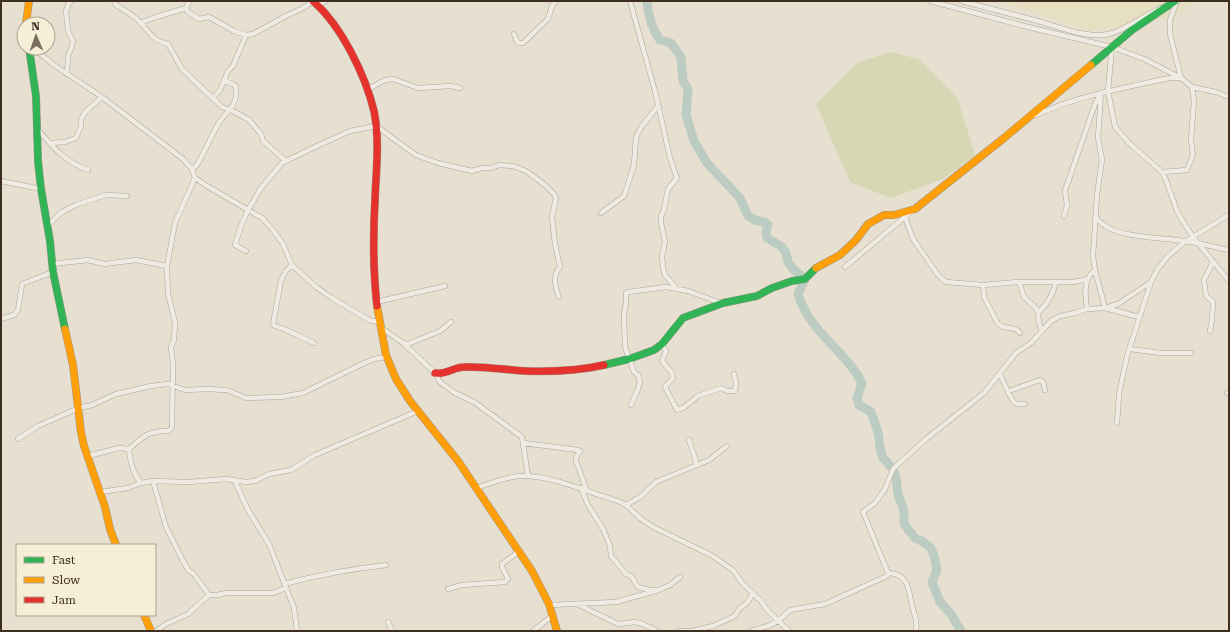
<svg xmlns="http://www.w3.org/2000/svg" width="1230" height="632" font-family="'Roboto Serif',serif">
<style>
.farmland{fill:#e6dfc2}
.green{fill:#d6d7b3}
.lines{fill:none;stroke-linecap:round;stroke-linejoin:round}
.river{stroke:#bcccc2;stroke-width:9}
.street-casing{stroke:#ada599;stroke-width:5.5}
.fast-casing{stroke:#9c958a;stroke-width:8}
.slow-casing{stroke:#9c958a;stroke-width:8}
.jam-casing{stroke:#9c958a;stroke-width:8}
.street{stroke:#efebe3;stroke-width:4.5}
.fast{stroke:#30b455;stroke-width:7}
.slow{stroke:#ff9f0a;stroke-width:7}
.jam{stroke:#e5322d;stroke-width:7}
</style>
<rect width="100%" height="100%" fill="#e7e0d1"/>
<path class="farmland" d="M995 1H1195L1176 16 1093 31Z"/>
<path class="green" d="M890 52 919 59 957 97 975 155 943 179 891 198 850 182 816 104 857 63Z"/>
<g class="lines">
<path class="river" d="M647 1C648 15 652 29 660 40L671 43 681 57 683 81 688 89 686 115 694 141 707 163 740 198 748 216 755 220 764 222 768 225 766 232 767 238 782 247 786 253 788 262 793 269 805 279 798 294C809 332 845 350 862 383L857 398 859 405 871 412 878 432 880 448 883 458 893 469 896 477 898 494 904 511V524L915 538 922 541 931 548 935 559 937 570 932 582 940 602 951 614 961 631"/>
<defs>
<path id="street" d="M114 1 116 5C124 10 133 15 140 22 150 33 152 40 168 44L182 69 222 107 235 112 249 120 261 134 263 141 286 161
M189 1 186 8 188 12 199 19 209 17 234 31 246 35 253 34 286 16 305 7 313 1
M630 1 656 95 670 158 677 178 668 189 664 210 661 216V223L665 242 662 256 663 268 665 275 677 289
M930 1 1028 27 1112 47 1144 59 1181 78 1192 87 1216 92 1229 97
M961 1C987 8 1012 14 1038 21 1058 27 1089 39 1109 34 1128 29 1143 15 1161 8
M1177 1 1170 20V34L1181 78
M316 4 326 1
M141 23 153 18 186 8
M514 34 517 42 520 43H523L548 19 552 6 556 1
M1112 47 1108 91 1115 127 1130 144 1162 172 1166 180 1177 211 1184 223 1193 237 1229 281
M33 48 54 65 102 97 183 159 192 169 195 178 207 186 262 218 273 230 283 244 292 265 316 287 332 298 369 320 378 322
M67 74 68 56 72 46 73 41 68 31 66 11 69 3 71 1
M368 89 385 80 393 79 418 88 451 86 460 88
M1101 93 1098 138 1102 160 1097 195 1093 256 1095 270 1105 308 1139 317
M213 98 220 90 228 71 233 66 246 35
M1034 116C1076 96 1124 88 1169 78H1179
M37 129C53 147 65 162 88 170
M50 143 65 142 76 138 81 126V120L85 112 102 97
M192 169 197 165C204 153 210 139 217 126 225 111 239 107 236 86L233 84 224 81
M1162 172 1187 170 1193 155 1191 139 1194 101 1192 87
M1 181 41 189
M601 213 624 196 634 165 636 137 642 126 658 106
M1064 216 1067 206 1065 190 1068 182 1095 104 1100 95
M905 217 913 239 938 275 946 282 983 285 1019 282H1073L1088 279
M1096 217C1110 239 1160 237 1184 241 1199 243 1214 247 1229 250
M47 226 62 212 78 204 106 195 127 196
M246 251 235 245 241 226 248 210 261 188 282 163 319 145 350 131 376 126 416 155 438 163 472 171 482 168H491L499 165 513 166 526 171 545 185 554 194 556 198 552 217 555 244 560 267C552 275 555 287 559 297
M52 264 88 260 104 264 136 260 167 266
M292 265 286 271 281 280 273 324 275 326C289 330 300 337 314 343
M845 267 912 211
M1019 282 1024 297 1036 308 1038 314 1039 323 1042 331
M983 285 984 297 998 324 1003 327 1016 329 1020 333
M376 302 445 286
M1087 309C1085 295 1083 279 1095 270
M1038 314C1040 309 1043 308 1046 304 1051 297 1054 290 1056 282
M1 319 14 315 18 310 22 284 53 272
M380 327 403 343 435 373 440 382 455 393 474 402 522 437 528 476
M1210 331 1212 320 1213 302 1206 296 1204 280 1213 262
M403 343 408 344 440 331 451 322
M662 344 666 351 662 361 672 373 673 378 665 387 677 410 683 408 698 396 721 388 727 391H735L736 383 734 374
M1130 349 1161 353H1191
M1000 374C1002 379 1012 402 1015 403 1018 405 1022 404 1025 404
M1009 391 1040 380 1043 382 1045 390
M1227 393H1229
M631 405 638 389 640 381 638 375 634 372 625 347 624 315 626 303V293L628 292 666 287 688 291 721 303
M1117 423 1119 394 1127 356 1151 282 1157 270 1168 256 1186 241 1229 215
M18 439 38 426 79 408 92 405 116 394 151 386 168 384 185 390 207 389 227 390 246 398 281 397 303 393 360 365 374 359 386 357
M689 440 696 461 695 465
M523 443 578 450 580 451 576 457V461L587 491
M88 456 119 448 129 449
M153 481 166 527 183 561 189 571 193 573 209 595H217L226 593H273L286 588
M235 481 248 510 269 544 294 608 297 631
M141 483C133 474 130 461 129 449 144 436 147 431 169 431L172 427 173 364 171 347 174 340 175 323 168 293 167 266 175 223 195 178
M477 488C490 483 514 474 528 476 559 478 589 493 618 501L626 505 640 518 653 527 711 555 733 570 743 584 761 601 767 610 789 631
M581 488 588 505 603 529 610 546 611 556 626 574 631 576 638 587 649 590H659
M100 492 128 488 141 483 153 481 188 482 226 479 246 482 255 481 269 474 291 470 315 455 418 411
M626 505 640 497 656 482 709 460 727 446
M888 573C911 574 908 593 913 609 915 617 918 622 916 631
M284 584C318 575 351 569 386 565
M448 589 462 585 505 582 508 579 502 567V564L514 555 518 551
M577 604 618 624 635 622 643 624 657 631
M549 605 616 602 659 590 670 585 680 577
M388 622 392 631
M156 631 166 624 188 614 209 595
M533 631 552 616
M679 631H692L713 626 735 616 739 609 747 603 753 593
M751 631 768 626 778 621 790 610 825 604 887 576 888 573 863 512 875 503 885 489 893 469 926 439 984 393 1016 353 1031 343 1051 321 1060 316 1075 313 1087 309 1105 308 1118 304 1151 282"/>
<path id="fast" d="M29 48 36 96 38 161 41 189 50 241 53 272 65 329
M1091 65 1132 30 1175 1
M604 365 629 359 654 350 662 344 683 318 723 303 757 296 772 288 792 281 805 279 816 268"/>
<path id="slow" d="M26 24 29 1
M816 268 840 255 856 240 868 224 884 215H894L915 209 1004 138 1091 65
M377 306 386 355 396 379 410 401 458 461 532 571 549 604 557 631
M65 329 73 365 81 432 84 446 105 507 110 529 116 545
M144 615 151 631"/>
<path id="jam" d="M313 1C329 15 341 33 351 52 361 71 369 90 374 111 380 141 376 170 375 200 373 235 373 271 377 306
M435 373C446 375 454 367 464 367 485 366 505 370 525 371 553 372 577 371 604 365"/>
</defs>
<use href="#street" class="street-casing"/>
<use href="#fast" class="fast-casing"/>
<use href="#slow" class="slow-casing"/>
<use href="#jam" class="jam-casing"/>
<use href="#street" class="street"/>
<use href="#fast" class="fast"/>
<use href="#slow" class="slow"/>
<use href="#jam" class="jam"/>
</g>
<rect width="1230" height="632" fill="none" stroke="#3d2e20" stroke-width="4"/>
<rect x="16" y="544" width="140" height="72" fill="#f7eed8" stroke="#ada18e"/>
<rect x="24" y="557" width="20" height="6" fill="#30b455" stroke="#ada18e"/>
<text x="52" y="564" font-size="12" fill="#3d2e20">Fast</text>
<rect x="24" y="577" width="20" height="6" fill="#ff9f0a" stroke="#ada18e"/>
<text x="52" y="584" font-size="12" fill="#3d2e20">Slow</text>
<rect x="24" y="597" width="20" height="6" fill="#e5322d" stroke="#ada18e"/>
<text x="52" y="604" font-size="12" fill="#3d2e20">Jam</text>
<g transform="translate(36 36) rotate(358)"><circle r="19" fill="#f7eed8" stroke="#ada18e"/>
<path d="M0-3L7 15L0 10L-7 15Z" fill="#786c5e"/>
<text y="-6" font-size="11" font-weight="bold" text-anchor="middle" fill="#3d2e20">N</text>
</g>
</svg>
